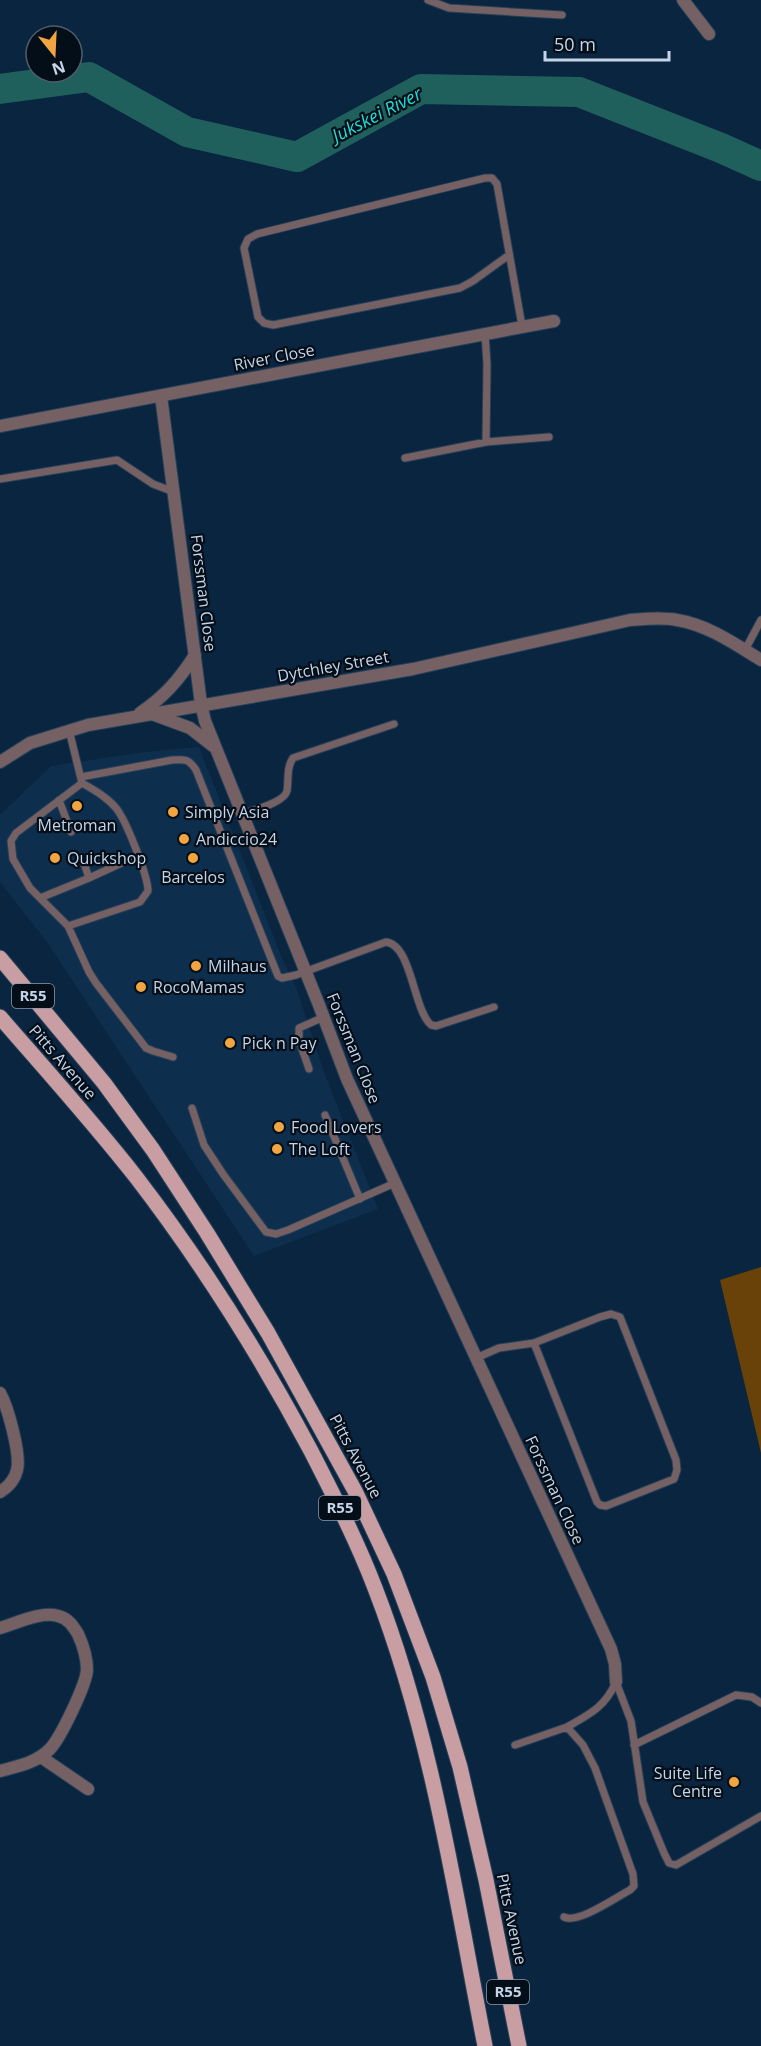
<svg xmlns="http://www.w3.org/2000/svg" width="761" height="2046" font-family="'Open Sans',sans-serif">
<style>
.built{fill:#0d2e4d}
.forest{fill:#684208}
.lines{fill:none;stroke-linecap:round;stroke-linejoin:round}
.river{stroke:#20605c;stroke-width:30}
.service-casing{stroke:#28415a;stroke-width:9}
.minor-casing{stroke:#28415a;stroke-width:14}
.primary-casing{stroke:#28415a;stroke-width:17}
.service{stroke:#756164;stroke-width:7}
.minor{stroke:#756164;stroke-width:12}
.primary{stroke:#c89ea3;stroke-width:15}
.poi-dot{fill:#f1a540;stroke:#040e19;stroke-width:2}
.labels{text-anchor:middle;stroke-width:4.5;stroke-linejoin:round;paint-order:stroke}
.shield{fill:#040e19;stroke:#8b99a8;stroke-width:1.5}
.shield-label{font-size:15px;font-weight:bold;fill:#c5d4e6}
.street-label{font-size:16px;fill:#c5d4e6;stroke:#040e19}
.poi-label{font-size:16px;fill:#c5d4e6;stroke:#040e19;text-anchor:start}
.water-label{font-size:18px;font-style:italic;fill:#1dddd5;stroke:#040e19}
</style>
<rect width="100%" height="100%" fill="#0a253f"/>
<path class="built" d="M199 747 282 958 297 990 324 1072 378 1209 254 1256 47 942 0 882V815L51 766 144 752Z"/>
<path class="forest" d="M761 1267V1453L720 1280Z"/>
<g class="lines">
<path class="river" d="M0 89 89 77 187 132 297 157 421 89 579 92 721 148 761 166"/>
<defs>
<path id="service" d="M428 0 449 8 562 15
M509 255 473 281 460 288 273 325 264 323 258 317 244 248 248 239 257 234 485 178H492L497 184 522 326
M485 334 487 364 486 442
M405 458 486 442 549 437
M0 479 117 460 153 484 174 492
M745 650 761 620
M81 777 172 760C185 759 189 759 196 770L278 976 282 978 296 975 386 942C412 945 413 1009 431 1025L436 1026 494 1007
M82 783 16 833 11 841 13 859 30 888 68 926 89 972 96 983 146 1048 153 1051 173 1057
M59 800 71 832
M242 814C253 810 284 803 287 791 289 779 286 769 293 758L394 724
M84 863 89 878 137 856
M40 898 89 878
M68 926 140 902 148 891C148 876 126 820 116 808 107 797 94 790 82 783L69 730
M309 1069 299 1040V1028L324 1017
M192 1108 204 1145 223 1174 266 1232 276 1234 288 1230 395 1183
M325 1115 360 1199
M476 1358 499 1348 534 1343 597 1502 600 1505 606 1506 674 1479 677 1470 676 1460 620 1317 611 1314 600 1317 534 1343
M616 1682 631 1721 643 1802 664 1853 669 1863 676 1865 761 1816
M567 1727C590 1714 605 1707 616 1682
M515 1745 567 1727 583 1745 595 1768 633 1874 634 1886 630 1890C615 1898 578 1924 564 1917
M634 1745 736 1695 752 1697 761 1703"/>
<path id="minor" d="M683 0 709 34
M161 396 201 704 205 721 319 1005 347 1079 611 1649 615 1664 616 1682
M0 426 554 321
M140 713C164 697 179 680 195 655
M152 714 190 728 213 746
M0 762 30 743 88 725 413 669 630 620C645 619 661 617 677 620 708 625 735 644 761 660
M0 1393C8 1407 21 1455 17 1470 15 1479 8 1487 0 1492
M0 1628C17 1623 41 1611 58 1616 68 1618 73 1626 78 1634 83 1645 87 1658 87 1670 86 1685 61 1737 50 1749 36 1763 18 1766 0 1771
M41 1757 88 1789"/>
<path id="primary" d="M0 958 104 1083 153 1150 207 1233 268 1333 355 1491 394 1574 433 1677 460 1767 486 1880 519 2046
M0 1017C46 1070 93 1122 136 1177 202 1263 260 1355 311 1451 334 1496 357 1541 375 1588 432 1735 455 1893 485 2046"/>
</defs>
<use href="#service" class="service-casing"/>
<use href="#minor" class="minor-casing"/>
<use href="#primary" class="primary-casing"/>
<use href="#service" class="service"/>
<use href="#minor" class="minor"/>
<use href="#primary" class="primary"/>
</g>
<g class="poi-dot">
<circle cx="77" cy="806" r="6"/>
<circle cx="173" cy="812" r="6"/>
<circle cx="184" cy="839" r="6"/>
<circle cx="55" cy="858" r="6"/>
<circle cx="193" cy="858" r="6"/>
<circle cx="196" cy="966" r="6"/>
<circle cx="141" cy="987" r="6"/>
<circle cx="230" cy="1043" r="6"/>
<circle cx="279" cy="1127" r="6"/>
<circle cx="277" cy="1149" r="6"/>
<circle cx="734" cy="1782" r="6"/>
</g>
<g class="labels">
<g class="shield">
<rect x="12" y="984" width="42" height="24" rx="4.5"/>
<rect x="319" y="1496" width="42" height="24" rx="4.5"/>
<rect x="487" y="1980" width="42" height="24" rx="4.5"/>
</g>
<g class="shield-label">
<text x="33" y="1001">R55</text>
<text x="340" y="1513">R55</text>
<text x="508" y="1997">R55</text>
</g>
<g class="street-label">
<text transform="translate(274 357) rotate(-11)" y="6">River Close</text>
<text transform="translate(204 593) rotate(83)" y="6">Forssman Close</text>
<text transform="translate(333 666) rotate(-10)" y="6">Dytchley Street</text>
<text transform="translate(354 1048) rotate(68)" y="6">Forssman Close</text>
<text transform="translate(63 1062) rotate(49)" y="6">Pitts Avenue</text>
<text transform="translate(356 1456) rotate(62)" y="6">Pitts Avenue</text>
<text transform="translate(555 1490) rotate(65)" y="6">Forssman Close</text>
<text transform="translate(512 1919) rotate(78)" y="6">Pitts Avenue</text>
</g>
<g class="poi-label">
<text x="185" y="818">Simply Asia</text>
<text x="77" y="831" text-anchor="middle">Metroman</text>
<text x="196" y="845">Andiccio24</text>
<text x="67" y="864">Quickshop</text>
<text x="193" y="883" text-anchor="middle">Barcelos</text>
<text x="208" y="972">Milhaus</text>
<text x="153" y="993">RocoMamas</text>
<text x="242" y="1049">Pick n Pay</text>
<text x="291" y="1133">Food Lovers</text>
<text x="289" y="1155">The Loft</text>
<text x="722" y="1779" text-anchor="end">Suite Life<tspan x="722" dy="18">Centre</tspan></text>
</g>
<g class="water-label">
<text transform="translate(377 115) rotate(-27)" y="6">Jukskei River</text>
</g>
</g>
<g transform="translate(54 54) rotate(162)"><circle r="28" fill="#040e19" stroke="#515d6b" stroke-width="1.5"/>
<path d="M0-4.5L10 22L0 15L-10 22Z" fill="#f1a540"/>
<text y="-9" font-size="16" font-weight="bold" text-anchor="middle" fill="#c5d4e6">N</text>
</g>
<path d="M545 51v9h124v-9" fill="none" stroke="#c5d4e6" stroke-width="3"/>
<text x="554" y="51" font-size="18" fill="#c5d4e6" stroke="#040e19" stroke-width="4.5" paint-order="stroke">50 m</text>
</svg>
